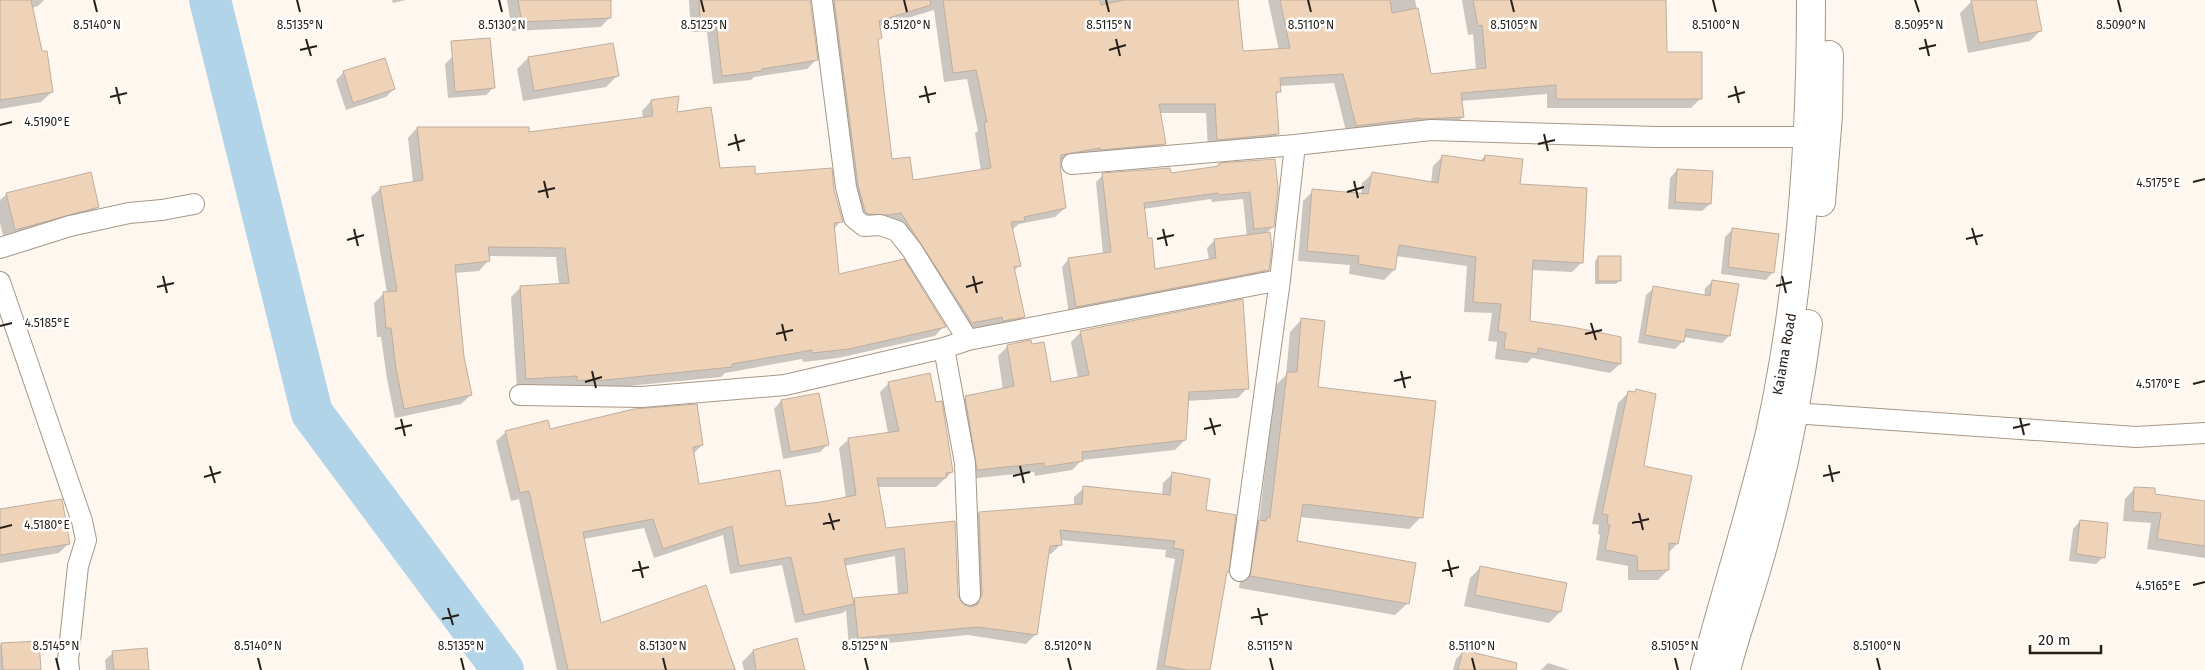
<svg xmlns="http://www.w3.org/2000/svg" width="2205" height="670" font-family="'Fira Sans',sans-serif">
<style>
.shadow{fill:#0003;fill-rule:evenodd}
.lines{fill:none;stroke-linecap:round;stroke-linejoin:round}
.river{stroke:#b2d4e9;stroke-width:42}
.building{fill:#efd3b9;stroke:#bfae9e}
.minor-casing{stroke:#a79787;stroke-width:22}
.trunk-casing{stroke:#a79787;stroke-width:30}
.minor{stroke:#fff;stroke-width:20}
.trunk{stroke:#fff;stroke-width:28}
.ticks{fill:none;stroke:#27201a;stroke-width:2}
.labels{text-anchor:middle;stroke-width:5;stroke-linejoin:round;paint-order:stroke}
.street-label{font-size:14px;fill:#27201a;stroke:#fff}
.ticks-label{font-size:12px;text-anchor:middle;fill:#27201a;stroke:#fff;stroke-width:5;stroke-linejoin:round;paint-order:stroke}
</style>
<rect width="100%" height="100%" fill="#fef7f0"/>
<path class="shadow" d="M0 0H44L38 6 32 8 52 92 41 102 0 109Z
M392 0H406L393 3Z
M507 0H609L610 17 601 27 512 31Z
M689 0H810L816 60 807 69 754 77 751 80 713 84 707 32H691Z
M819 0H1237L1242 53 1279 50 1268 0H1418H1415L1430 75 1476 70 1473 34 1468 35 1462 0H1665L1666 54 1701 98 1691 108H1547V94L1461 101 1463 117 1453 126 1347 135 1334 83 1279 86 1280 91 1275 96 1278 134 1268 143 1208 149 1206 113H1159L1164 144 1155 153 1091 156 1059 162 1065 208 1055 217 1019 224 1012 230 1020 265 1014 271 1024 316 1015 326 962 332 891 222 858 223ZM934 10 944 82 967 79 978 131 975 133 981 171 912 181 890 160 877 41 880 38 878 27Z
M1979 0H2035L2041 30 2030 41 1968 53 1960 13 1971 2Z
M452 57 493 88 486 95 448 98 445 64Z
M528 58 617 76 606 87 523 101 517 69Z
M344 72 394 89 386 97 346 110 336 80Z
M651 101 675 114 718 169 833 190 841 221 834 229 838 276 944 326 935 336 838 358 803 362 802 359 725 373 721 377 587 390H568V385L517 389 511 297 520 288 559 285 556 257 488 256V261L479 271 454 273 460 336 471 395 461 404 395 418 387 379 381 337H377L374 303 384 293H387L371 197 381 188 413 182 408 138 417 128 527 134 643 118 642 111Z
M1443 156 1480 161 1485 156 1519 185 1582 262 1572 272 1531 270 1528 322 1620 364 1610 373 1532 358 1527 363 1495 359 1497 342 1488 341 1492 313 1464 312 1467 266 1396 256 1394 270 1384 280 1349 274 1350 265 1298 261 1303 201 1313 191 1361 195 1362 183 1372 174 1431 183 1433 166Z
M1274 160 1273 227 1265 234 1268 269 1260 277 1069 314 1062 267 1069 259 1103 254 1096 182 1103 175 1170 174 1216 168 1220 165ZM1211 199 1212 202 1243 199 1247 237 1214 241 1207 248 1209 260 1154 270 1147 240 1143 209Z
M1677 170 1710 204 1702 211 1668 209 1670 178Z
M7 194 98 207 87 218 4 240 0 223V200Z
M1733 229 1773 272 1766 280 1721 274 1725 237Z
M1598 257 1620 280 1616 284H1595V261Z
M1713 281 1729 336 1722 343 1683 337 1682 342 1675 349 1638 343 1646 295 1654 288 1704 297 1705 288Z
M1302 319 1316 389 1421 517 1409 529 1300 517 1295 542 1408 603 1395 615 1239 588 1247 533 1259 521 1275 386 1286 375 1290 332Z
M1081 332 1247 388 1238 398 1187 401 1185 440 1175 450 1082 460 1072 470 1035 476 1034 472 968 479 956 407 966 397 1003 390 998 356 1008 346 1050 383 1078 378 1071 342Z
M889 383 952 472 936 487H877L885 529 957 596 964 607 972 608 973 605 970 523 979 513 1074 506V497L1084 488 1162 495 1163 483 1172 474 1204 511 1225 574 1209 670H1156L1175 559 1165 557 1166 550 1060 540V545L1051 554H1048L1035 635 1026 644 968 635 849 647 846 610 843 613 795 623 782 565 730 574 723 535 654 558 644 528 583 539 600 625 731 657 736 670H557L519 499 511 501 496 441 506 432 549 430 702 445 693 454 698 485 785 508 846 498 839 448 849 439 888 433 880 392ZM895 556 898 595 855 599 852 602 844 566Z
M1636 391 1642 467 1677 544 1668 553V570L1658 580H1628V566L1596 560 1600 535 1598 534 1599 525 1592 524 1618 403 1628 393H1634Z
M781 401 827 445 820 452 783 459 774 409Z
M2135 488 2154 495 2205 502V558L2147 549 2151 523 2123 521 2125 499Z
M0 510 68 544 59 553 0 563Z
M2080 521 2103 557 2096 564 2069 561 2073 529Z
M1481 567 1560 612 1549 623 1464 606 1470 578Z
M38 643 40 670H0V645Z
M753 651 804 670H744L742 662Z
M1464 651 1500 670H1453L1456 659Z
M113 653 148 670H106L105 660Z
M1548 663 1570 670H1541Z"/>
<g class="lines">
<path class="river" d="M210 0 312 413 503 670"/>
</g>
<path class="building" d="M0 0H31L42 51H47L53 92 0 100Z
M518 0H611V18L522 22Z
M699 0H810L818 60 762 69V71L722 76 716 23 700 24Z
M834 0H930L931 5 879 21 882 38 878 39 892 159 910 157 913 180 991 168 984 122H987L976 70 953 73 943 0H1100L1101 5 1124 0H1238L1243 51 1290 48 1280 0H1390L1392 13 1418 8 1431 74 1486 68 1482 25 1478 26 1473 0H1666L1667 52H1702V99H1556V85L1461 93 1464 117 1420 119V118L1356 126 1343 74 1280 78 1281 92H1276L1279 134 1217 140 1215 104H1159L1166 144 1100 150V148L1061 155 1060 165 1066 208 1024 217 1025 221 1011 222 1021 266 1014 267 1025 317 1003 321 1002 317 972 323 901 213 888 215 868 214 865 211 858 185Z
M1971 0H2036L2042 31 1979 43Z
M490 38 495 88 455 92 451 41Z
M613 43 619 76 534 91 528 57Z
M385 58 395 89 353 103 343 71Z
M679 96 677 112 711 107 720 168 755 166V174L832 168 834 190 843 222 834 223 839 274 904 259 946 327 849 349 812 353V350L732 364V367L596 381V379L577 381V376L526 379 520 286 569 283 565 248 488 247 490 261 455 265 464 357 472 395 404 409 396 369 391 328H386L383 292 397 291 380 187 423 180 417 127H529V132L653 116 651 100Z
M1442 155 1484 161 1485 155 1523 159 1520 184 1587 188 1583 263 1533 260 1530 321 1572 327 1621 337V364L1538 348V354L1504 349 1506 333 1498 331 1501 304 1473 302 1476 257 1399 245 1395 270 1358 264 1359 256 1307 251 1312 189 1368 194 1372 172 1438 183Z
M1275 159 1278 188 1274 227 1254 229 1250 192 1219 195 1218 193 1144 203 1148 238H1152L1155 269 1216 258 1214 239 1270 232 1272 248 1269 270 1076 307 1068 258 1111 252 1102 173 1170 168 1171 173 1219 166V163Z
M1677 169 1713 171 1711 204 1675 202Z
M91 172 99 207 15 230 6 193Z
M1732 228 1779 234 1774 273 1728 267Z
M1598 256H1621V281H1598Z
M1712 280 1739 284 1730 336 1686 329 1684 342 1645 335 1653 286 1710 296Z
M1243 299 1249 389 1189 392 1186 440 1082 452 1083 461 1044 467V463L977 470 965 396 1014 386 1007 345 1031 340 1032 344 1044 342 1051 382 1089 375 1080 331Z
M1301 318 1325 321 1318 387 1436 401 1423 518 1303 504 1297 541 1416 563 1409 604 1250 576 1259 520 1266 521 1267 517 1270 518 1287 372H1297Z
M930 373 936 402 942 401 953 472 946 473V478H877L886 528 955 521 958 596 964 605 971 607 977 605 982 595 979 512 1082 504 1083 486 1170 495 1172 472 1210 479 1206 510 1236 515 1229 572H1227L1210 670H1188L1164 666 1184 550 1173 548 1175 541 1060 530 1062 545 1050 546 1037 635 978 627 858 638 854 598 908 593 904 548 844 559 854 604 804 615 791 557 739 566 732 526 663 549 653 519 583 532 601 623 706 585 735 670H568L529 491 520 493 505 431 548 420 550 429 634 409 697 404 703 445 693 447 699 484 780 470 786 506 821 502 856 495 848 438 899 431 888 382Z
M1636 389 1656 394 1644 466 1692 476 1678 544 1669 543V570L1638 571 1637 556 1605 550 1610 525 1607 524 1608 515 1602 514 1628 391 1635 392Z
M819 393 829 445 790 452 781 400Z
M2134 487 2155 488V494L2205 501V546L2157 539 2161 513 2133 511Z
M62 499 70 544 0 555V509Z
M2080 520 2108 523 2105 558 2076 554Z
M1480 566 1567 583 1561 612 1475 595Z
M797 638 805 670H756L753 650Z
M39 641 41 670H3L1 643Z
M147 648 149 670H114L112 651Z
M1463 650 1517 663 1516 670H1458Z"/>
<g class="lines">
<defs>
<path id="minor" d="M822 0 846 187 854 218 864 226 880 225 897 231 912 250 968 340
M1072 164 1295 145 1431 130 1657 137H1807
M0 248 70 226 129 213 162 210 194 204
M0 282 82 521 86 540 78 566 68 660 69 670
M944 348 965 463 970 595
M520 395 642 397 785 385 944 348 968 340 1280 280
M1793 413 2136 437 2205 433
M1240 571 1280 280 1295 145"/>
<path id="trunk" d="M1821 202 1828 115 1829 55
M1705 670C1726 591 1751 513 1770 433 1801 291 1811 144 1811 0
M1726 670C1735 635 1747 602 1757 567 1780 488 1797 406 1808 324"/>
</defs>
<use href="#minor" class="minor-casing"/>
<use href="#trunk" class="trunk-casing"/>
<use href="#minor" class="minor"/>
<use href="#trunk" class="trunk"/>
</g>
<path class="ticks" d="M94 0 97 12M297 0 300 12M499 0 502 12M701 0 704 12M904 0 907 12M1106 0 1109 12M1308 0 1311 12M1511 0 1514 12M1713 0 1716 12M1915 0 1919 12M2118 0 2121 12M306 39 311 56M1116 39 1120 56M1925 39 1929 56M1919 49 1936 45M300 50 317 46M1109 50 1126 45M925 86 929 103M1735 86 1739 103M116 87 120 104M110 97 127 93M919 97 936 93M1728 97 1745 92M0 125 12 122M735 134 739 151M1544 134 1548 151M1538 144 1555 140M728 145 745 140M544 181 548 198M1354 181 1358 198M2193 182 2205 179M538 192 555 188M1347 192 1364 187M1972 228 1977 245M354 229 358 246M1163 229 1167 246M1157 239 1174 235M1966 239 1983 235M347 240 364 235M163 276 167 293M973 276 977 293M1782 276 1786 293M1776 286 1792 282M157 287 174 283M966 287 983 282M1591 323 1596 340M782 324 786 341M0 326 12 323M776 334 793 330M1585 334 1602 330M592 371 596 388M1401 371 1405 388M1394 381 1411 377M585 382 602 377M2193 384 2205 381M1210 418 1215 435M2020 418 2024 435M401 419 405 436M2013 428 2030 424M395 429 412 425M1204 429 1221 425M1829 465 1833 482M210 466 215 483M1020 466 1024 483M1013 476 1030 472M1823 476 1840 472M204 477 221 472M829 513 834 530M1639 513 1643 530M1632 523 1649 519M823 524 840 520M0 528 12 525M1448 560 1452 577M639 561 643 578M632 571 649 567M1442 571 1459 567M2193 585 2205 582M448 608 453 625M1258 608 1262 625M1251 618 1268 614M442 619 459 615M56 658 59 670M258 658 261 670M461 658 464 670M663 658 666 670M865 658 868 670M1068 658 1071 670M1270 658 1273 670M1472 658 1475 670M1675 658 1678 670M1877 658 1880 670"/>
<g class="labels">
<g class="street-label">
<text transform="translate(1784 354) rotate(-80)" y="5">Kaiama Road</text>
</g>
</g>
<g class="ticks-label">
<text x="2121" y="29">8.5090°N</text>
<text x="97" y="29">8.5140°N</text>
<text x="300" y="29">8.5135°N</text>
<text x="502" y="29">8.5130°N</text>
<text x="704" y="29">8.5125°N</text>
<text x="907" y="29">8.5120°N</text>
<text x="1109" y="29">8.5115°N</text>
<text x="1311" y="29">8.5110°N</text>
<text x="1514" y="29">8.5105°N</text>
<text x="1716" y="29">8.5100°N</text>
<text x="1919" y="29">8.5095°N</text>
<text x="47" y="126">4.5190°E</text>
<text x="2158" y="187">4.5175°E</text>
<text x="47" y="327">4.5185°E</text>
<text x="2158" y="388">4.5170°E</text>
<text x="47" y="529">4.5180°E</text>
<text x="2158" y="590">4.5165°E</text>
<text x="56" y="650">8.5145°N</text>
<text x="258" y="650">8.5140°N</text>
<text x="461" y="650">8.5135°N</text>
<text x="663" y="650">8.5130°N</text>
<text x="865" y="650">8.5125°N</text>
<text x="1068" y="650">8.5120°N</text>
<text x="1270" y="650">8.5115°N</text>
<text x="1472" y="650">8.5110°N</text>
<text x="1675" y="650">8.5105°N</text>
<text x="1877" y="650">8.5100°N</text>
</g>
<path d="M2030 645v8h71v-8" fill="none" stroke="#27201a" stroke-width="2.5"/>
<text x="2038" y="645" font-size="15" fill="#27201a" stroke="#ffffff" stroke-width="4" paint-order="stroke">20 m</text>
</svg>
